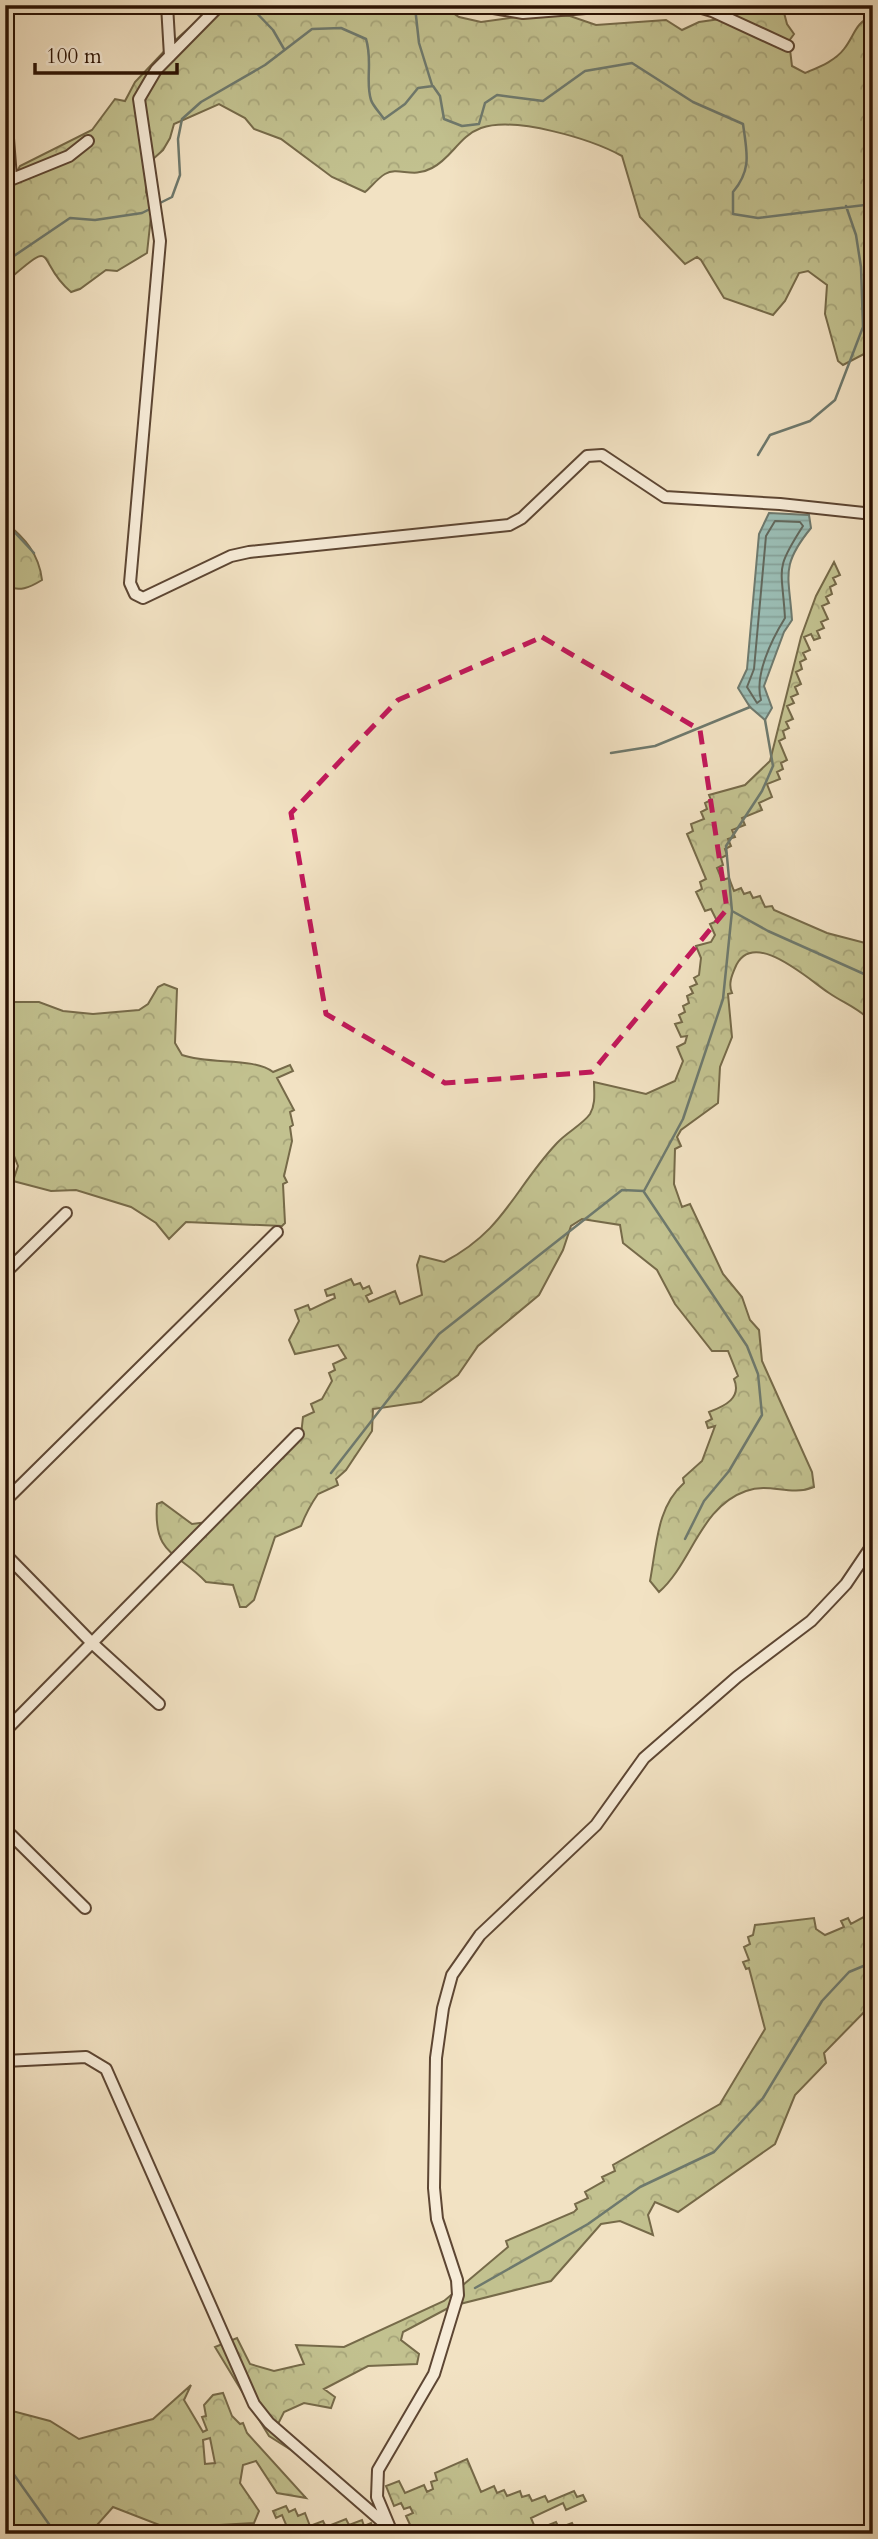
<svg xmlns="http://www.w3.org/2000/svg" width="878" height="2539" font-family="Cardo,serif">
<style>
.forest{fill:url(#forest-crowns);stroke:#766a49;stroke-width:2;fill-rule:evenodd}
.water{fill:url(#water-rules);stroke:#6e796d;stroke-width:2}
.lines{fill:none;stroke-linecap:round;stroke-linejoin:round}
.shore{stroke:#63685c;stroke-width:2}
.stream{stroke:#6e796d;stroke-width:2.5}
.minor-casing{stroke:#5d4633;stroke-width:14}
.minor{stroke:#f7ecd8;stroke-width:10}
.marked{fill:none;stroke:#c2185b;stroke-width:5;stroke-dasharray:14 9;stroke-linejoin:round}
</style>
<defs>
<pattern id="forest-crowns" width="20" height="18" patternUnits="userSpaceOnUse" patternTransform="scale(1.75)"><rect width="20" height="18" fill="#c2c18f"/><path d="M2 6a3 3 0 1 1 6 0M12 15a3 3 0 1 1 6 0" fill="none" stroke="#a7a57a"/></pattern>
<pattern id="water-rules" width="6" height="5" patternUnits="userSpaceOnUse" patternTransform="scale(1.75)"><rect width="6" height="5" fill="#9bbdb4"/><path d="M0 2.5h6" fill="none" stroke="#86a199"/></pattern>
</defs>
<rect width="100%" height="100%" fill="#f2e2c3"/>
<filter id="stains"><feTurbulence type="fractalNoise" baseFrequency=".00286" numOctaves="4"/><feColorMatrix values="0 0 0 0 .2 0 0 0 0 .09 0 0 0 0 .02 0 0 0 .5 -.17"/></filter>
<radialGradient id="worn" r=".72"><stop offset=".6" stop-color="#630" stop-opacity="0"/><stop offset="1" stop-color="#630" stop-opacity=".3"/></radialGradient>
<path class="forest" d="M215 5H321L351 11 365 5H441L459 17 481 22 539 14 570 16 596 25 666 20 682 30 699 22 727 18 743 5H776L783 9 787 24 794 34 789 41 792 66 805 73C819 67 835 61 844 49 855 35 855 22 873 16V321L864 354 843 365 838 361 825 314 827 285 808 271 799 273 785 301 773 315 724 298 701 260 697 257 685 264 640 217 622 156C591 139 515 116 481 128 459 136 452 158 432 168 412 179 399 166 385 174 378 178 371 187 365 192L332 177 281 139 254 129 245 118 219 104 174 124 170 138 163 150 152 160 148 174 146 192 152 207 147 253 117 271 106 270 80 289 71 292C34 261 60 234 5 283V193L20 166 92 130 115 99 125 101 135 82 171 44Z
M5 522C25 538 39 554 42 580 29 588 20 592 5 586Z
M834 562 840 575 833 578 836 584 830 587 832 594 826 597 829 603 822 606 828 619 821 622 824 628 817 631 820 638 814 640 811 634 804 637 810 650 803 653 806 659 800 662 802 669 796 672 801 684 795 687 798 694 791 697 794 703 787 706 793 719 786 722 789 728 783 731 785 738 779 741 787 760 781 763 783 769 777 772 780 779 767 784 772 797 759 803 762 810 742 818 745 825 732 830 735 837 728 839 731 846 725 849 727 855 721 858 723 865 717 868 722 880 729 878 734 891 741 888 744 894 750 892 753 898 760 896 765 907 772 906 774 910 827 933 873 945V1023C859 1008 845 1004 829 993 809 980 752 926 735 968 732 975 728 984 732 993L728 994 732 1037 720 1067 718 1103 681 1130 677 1137 681 1146 675 1149 674 1184 682 1207 690 1204 723 1274 742 1297 750 1320 759 1330 762 1361 812 1472 814 1487C789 1497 771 1482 746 1491 700 1507 692 1563 659 1592L650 1581C657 1543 657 1507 684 1483L683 1478 702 1461 715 1426 708 1428 706 1422 712 1419 709 1412C725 1406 742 1398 734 1379L738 1376 728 1351H712L675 1304 657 1270 623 1243 620 1225 582 1219 571 1226 563 1250 539 1295 478 1346 458 1375 421 1402 373 1409 372 1431 346 1470 336 1479 338 1485 318 1494C311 1504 306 1513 301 1526L275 1537 254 1600 246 1607H240L233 1585 206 1582C178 1552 153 1556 157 1504L162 1502 192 1524 208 1522 301 1435 303 1417 314 1412 311 1404 322 1399 332 1381 329 1373 335 1370 333 1364 346 1358 338 1345 295 1354 289 1340 299 1321 295 1310 308 1305 310 1310 335 1298 334 1294 327 1296 325 1290 351 1279 354 1285 360 1283 363 1289 369 1286 372 1293 366 1296 369 1302 395 1291 400 1304 422 1295 417 1265 420 1256 444 1262C505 1230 513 1190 557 1143 567 1132 582 1125 590 1114 596 1104 594 1092 594 1082L646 1094 675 1081 683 1061 677 1047 685 1043 687 1036 681 1037 675 1024 682 1022 679 1015 685 1012 683 1006 689 1003 687 996 693 993 690 987 697 984 694 978 699 975 701 958 696 946 711 942 715 935 710 924 717 921 711 909 705 911 696 892 702 889 700 882 706 879 687 834 693 831 691 824 704 819 701 812 707 809 705 803 711 800 709 795 745 785 770 761 801 637 816 596Z
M164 984 177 989 175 1043 182 1055C211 1065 253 1057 273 1072L290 1065 293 1071 277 1078 294 1110 290 1112 293 1125 290 1127 292 1141 284 1176 287 1182 283 1184 285 1223 282 1226 186 1222 169 1239 156 1223 131 1207 76 1190 51 1191 13 1181 18 1166 14 1156 5 1155V1002H39L63 1011 93 1014 139 1010 148 1004 158 987Z
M873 1912V2003L824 2053 826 2063 795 2095 775 2144 678 2212 655 2202 648 2215 653 2235 620 2221 601 2224 551 2281 452 2306 403 2332 401 2340 419 2354 417 2364 368 2366 324 2389 335 2397 331 2408 304 2403 284 2412 278 2424 307 2460 269 2436 215 2347 237 2338 250 2364 274 2371 304 2364 296 2345 344 2347 444 2301 508 2247 506 2241 574 2212 577 2209 575 2204 588 2198 585 2192 604 2181 602 2177 615 2171 613 2165 720 2104 765 2029 749 1968 746 1969 743 1962 749 1960 744 1947 750 1944 748 1937 753 1935 755 1925 814 1918 816 1929 825 1935 844 1927 841 1921 848 1918 851 1924Z
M191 2385 184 2400 203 2432 207 2430 202 2417 206 2416 204 2405 213 2395 223 2393 232 2416 240 2424 243 2423 247 2433 306 2498 277 2493 256 2461 243 2465 240 2483 259 2511 254 2523 167 2528 113 2507 97 2525 98 2534H5V2482L11 2472 8 2464 5 2465V2409L50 2421 79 2439 153 2419ZM210 2438 215 2463 205 2464 203 2440Z
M467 2459 481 2492 494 2486 497 2493 504 2490 507 2496 520 2491 522 2497 529 2495 532 2501 545 2496 548 2502 574 2491 577 2497 583 2495 586 2501 566 2510 563 2503 531 2518 536 2530 556 2522 559 2528 572 2523 575 2529 581 2527 584 2534H406L412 2529 406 2516 413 2513 410 2507 404 2509 401 2503 394 2506 386 2486 399 2481 405 2493 424 2485 427 2492 433 2489 431 2482 437 2480 435 2473Z
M286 2506 289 2512 295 2509 298 2516 305 2513 310 2526 323 2521 326 2527 346 2519 349 2525 362 2520 364 2526 371 2523 375 2534H290L282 2515 276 2518 273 2511Z"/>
<path class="water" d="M769 513 809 515 811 528C780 566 789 575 792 620L784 632 764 686 772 708 765 720 750 707 738 688 747 669 759 534Z"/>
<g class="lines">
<path class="shore" d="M775 521 800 522 803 526C774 571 782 566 785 618 772 639 754 675 761 700L757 703 747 687 754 669 766 536Z"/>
<path class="stream" d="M249 5 273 30 284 49
M415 7 419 43 432 85
M158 204 172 197 180 175 178 139 182 119 201 102 265 65 312 29 341 28 366 39C373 61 365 81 371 100 373 106 380 113 384 119L405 104 418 88 433 86 440 96 444 119 462 126 479 124 485 103 497 95 543 101 585 71 632 63 693 102 743 124C747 153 752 169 733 192V214L758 218 873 204
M5 262 70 218 95 220 142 213 152 208
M758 455 770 435 810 421 835 400 863 327 861 267 856 235 846 206
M5 522 34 553
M611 753 655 746 750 707
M732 911 768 931 873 978
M644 1192 747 1346 758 1374 762 1415 729 1471 704 1501 685 1539
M331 1473 439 1334 622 1190 644 1191 683 1119 723 999 732 911 726 846 762 791 773 766 765 720
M475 2288 588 2224 640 2187 714 2152 763 2098 822 2001 849 1972 873 1962
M5 2462 56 2534"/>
<defs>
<path id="minor" d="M167 5 170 56
M220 5 156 70 139 99 160 241 130 583 135 594 143 598 231 556 249 552 509 525 522 518 587 456 602 455 665 497 780 504 873 514
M476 5 523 13 623 5
M692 5 712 11 788 46
M5 99 11 178
M5 182 69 156 88 141
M5 1273 66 1213
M5 1501 277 1232
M5 1554 92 1643 159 1704
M5 1731 298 1434
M5 1829 85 1908
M5 2061 86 2057 106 2069 254 2404 269 2423 385 2524
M398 2534 390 2528 377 2497 378 2470 434 2374 458 2295 457 2280 437 2219 434 2188 436 2058 443 2008 452 1975 480 1935 596 1825 644 1758 737 1677 811 1621 846 1584 873 1544"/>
</defs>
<use href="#minor" class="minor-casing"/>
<use href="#minor" class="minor"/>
</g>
<path class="marked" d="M542 637 700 730 727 909 592 1072 445 1083 326 1014 291 813 398 700Z"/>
<rect width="878" height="2539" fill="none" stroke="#f2e2c3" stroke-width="28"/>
<rect x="7" y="7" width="864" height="2525" fill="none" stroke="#2b1203" stroke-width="3.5"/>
<rect x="14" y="14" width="850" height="2511" fill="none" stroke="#2b1203" stroke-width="2"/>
<path d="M35 63v10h142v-10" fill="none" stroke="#2b1203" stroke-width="3.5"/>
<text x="46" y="63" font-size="21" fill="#2b1203" stroke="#f7ecd8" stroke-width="5" paint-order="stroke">100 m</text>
<rect width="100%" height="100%" filter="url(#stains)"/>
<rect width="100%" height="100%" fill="url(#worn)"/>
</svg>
